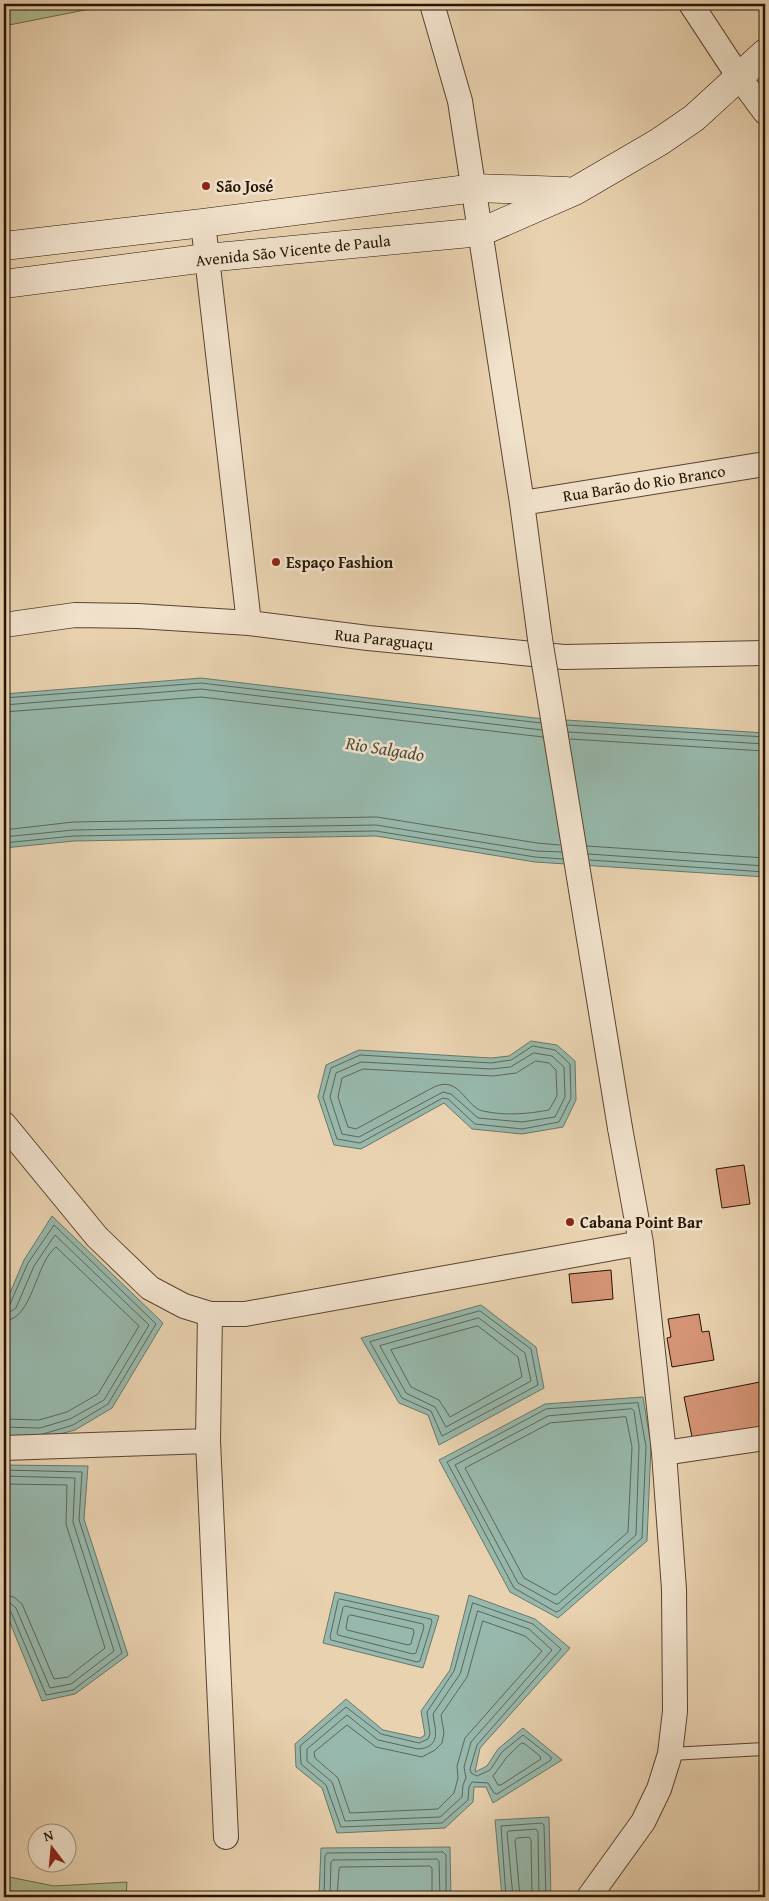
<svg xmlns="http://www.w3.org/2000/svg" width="769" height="1901" font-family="'Gentium Book Plus',serif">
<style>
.green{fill:#b1bd90;stroke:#6c6949}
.water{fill:#97b8ac;stroke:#6a7768}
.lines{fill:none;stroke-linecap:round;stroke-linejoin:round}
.shore{stroke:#5f6657;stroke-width:1}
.building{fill:#d59476;stroke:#271502}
.lane-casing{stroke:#58442e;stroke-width:14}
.street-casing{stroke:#58442e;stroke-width:26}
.secondary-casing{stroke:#271502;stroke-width:29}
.lane{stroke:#f1e2cc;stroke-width:12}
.street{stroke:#f1e2cc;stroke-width:24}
.secondary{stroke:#f1e2cc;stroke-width:28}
.street-bridge-casing{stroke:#58442e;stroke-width:26;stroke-linecap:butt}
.street-bridge{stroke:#f1e2cc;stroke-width:24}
.poi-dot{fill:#8f2418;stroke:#f1e2cc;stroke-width:2}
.labels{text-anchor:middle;stroke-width:5;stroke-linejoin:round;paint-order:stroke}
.poi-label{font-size:16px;font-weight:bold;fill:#271502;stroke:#f1e2cc;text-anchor:start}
.street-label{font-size:16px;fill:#271502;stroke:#f1e2cc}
.water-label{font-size:18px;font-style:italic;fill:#4e4e3e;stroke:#f1e2cc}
</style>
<rect width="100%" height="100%" fill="#e9d2b0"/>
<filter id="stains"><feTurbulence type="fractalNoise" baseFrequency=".004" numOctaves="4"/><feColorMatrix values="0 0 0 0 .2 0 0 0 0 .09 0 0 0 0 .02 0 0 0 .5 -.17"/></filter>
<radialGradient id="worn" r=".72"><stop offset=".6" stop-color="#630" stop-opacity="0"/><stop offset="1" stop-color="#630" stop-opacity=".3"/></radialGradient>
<path class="green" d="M4 4H115L4 26Z
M4 1876 54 1886 127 1882 126 1897H4Z"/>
<path class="water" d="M201 678 535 718 765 733V877L535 862 376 836 74 841 4 848V694Z
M531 1041 557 1045 575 1061 576 1100 563 1127 522 1134 472 1129 444 1103 361 1149 334 1145 318 1097 326 1065 359 1050 491 1058 509 1056Z
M52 1216 163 1323 112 1408 75 1430 41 1439 4 1438V1307L24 1260Z
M481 1305 536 1347 544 1388 439 1445 428 1415 399 1403 361 1338Z
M643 1397 651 1445 647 1541 558 1618 510 1592 439 1460 545 1404Z
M4 1465 88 1466 84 1519 128 1655 75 1694 42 1701 4 1608Z
M335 1592 439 1616 423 1668 323 1643Z
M469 1595 535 1619 570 1648 480 1748 475 1772 487 1766 498 1749 523 1728 562 1760 493 1803 486 1787H474L473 1802 445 1828 337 1833 322 1788 296 1767 295 1744 346 1699 383 1730 420 1738 425 1735 421 1711 450 1670Z
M549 1817 551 1897H502L495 1820Z
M450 1847 451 1897H319L321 1848Z"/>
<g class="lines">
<path class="shore" d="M4 698 201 683 541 723
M4 705 201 689 542 730
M4 712 201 697 543 737
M567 725 765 737
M568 732 765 744
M570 739 765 751
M4 830 73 822 377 817 537 843 560 845
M4 837 73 830 376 825 536 851 562 852
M4 843 73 836 376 831 535 857 563 859
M587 846 765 858
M588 854 765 866
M590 860 765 872
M533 1046 555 1050 570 1064 571 1098 559 1122 522 1129 475 1124 448 1099 443 1098 360 1143 337 1139 323 1097 331 1068 360 1055 491 1063 511 1060Z
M534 1053 552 1056 564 1067 565 1097 555 1117 522 1122 478 1118 451 1094 443 1092 359 1137 342 1134 330 1097 336 1073 361 1062 491 1069 510 1067Z
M536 1061 549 1063 556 1070 557 1096 549 1110C527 1114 505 1116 483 1111 465 1107 460 1075 434 1087L356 1129 348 1127 338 1097 342 1078 363 1069 493 1076 516 1073Z
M4 1307 10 1304 28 1263 54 1225 156 1324 108 1404 73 1425 43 1434
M480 1311 531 1349 538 1385 442 1436 431 1411 402 1398 370 1342Z
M4 1313 10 1312 16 1308 34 1266 55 1235 149 1325 104 1400 70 1419 40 1428 4 1427
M479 1318 525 1353 531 1381 446 1427 435 1407 406 1393 380 1346Z
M4 1321C33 1320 35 1263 56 1247L139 1326 98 1394 67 1412 39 1420 4 1419
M478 1326 518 1357 522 1377 450 1417 439 1400 411 1387 391 1350Z
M638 1403 646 1446 642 1538 559 1611 556 1612 514 1588 447 1462 546 1409Z
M632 1409 634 1411 639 1446 636 1535 558 1604H556L518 1583 455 1465 548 1416Z
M626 1417 632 1447 628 1532 557 1594 555 1595 524 1578 465 1468 550 1423Z
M4 1470 82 1472 79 1520 122 1653 73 1690 46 1695 11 1612 8 1609H4
M4 1476 75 1478 73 1522 114 1651 71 1684 50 1688 16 1608 10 1603 4 1602
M4 1484 67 1485 66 1524 105 1648 68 1677 54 1679 22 1604 14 1597 4 1595
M340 1599 431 1619 432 1622 420 1661 417 1662 331 1640 330 1637 338 1601Z
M473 1603 533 1624 561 1649 477 1745 470 1769 471 1773 477 1776 490 1770 502 1752 523 1735 551 1757V1760L497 1794 494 1793 488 1783 472 1782 469 1787 468 1800 442 1823 341 1827 326 1785 301 1764 300 1746 346 1707 381 1734 419 1743 428 1739 430 1734 427 1712 454 1671Z
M345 1606 423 1624 424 1627 416 1653 413 1654 338 1635 337 1633 343 1608Z
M478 1611 529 1629 552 1650 471 1742 464 1767 466 1778 463 1785 462 1797 440 1817 345 1821 332 1782 307 1761V1749L347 1715 378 1740 418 1749C442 1747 435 1730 433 1714L460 1674Z
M351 1615 413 1629 414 1632 411 1644 408 1645 347 1630 346 1628 348 1617Z
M483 1621 525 1636 542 1651 465 1738 457 1766 458 1778 454 1793 438 1809 350 1813 338 1778 315 1758 314 1752 347 1725 376 1747 422 1757 435 1750 442 1743 444 1733 441 1715 467 1677Z
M522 1743 525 1744 540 1756 541 1759 501 1785H498L493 1776 507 1757Z
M324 1897 325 1856 327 1853 443 1852 446 1855V1897
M330 1897 331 1862 333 1860 437 1859 439 1861 440 1897
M337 1897 339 1869 340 1867 430 1866 432 1868V1897
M506 1897 501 1826 542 1823 544 1825 546 1897
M513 1897 507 1832 509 1831 536 1829 538 1832 539 1897
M520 1897 515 1840 517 1838 529 1837 531 1840 532 1897"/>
</g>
<path class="building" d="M744 1165 750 1204 722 1208 716 1169Z
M611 1270 613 1299 572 1303 569 1274Z
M699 1314 702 1332 709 1331 714 1360 672 1367 667 1338 671 1337 668 1319Z
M765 1381V1428L693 1442 684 1397Z"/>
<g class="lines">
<defs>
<path id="lane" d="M670 1754 765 1749"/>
<path id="street" d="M432 4 460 101 522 503 540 639
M691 4 739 77 765 112
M203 223 249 623
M522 503 765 464
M4 625 75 615 138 616 249 623 368 638 564 657 765 653
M4 1124 97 1237 150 1288 184 1306 210 1314H245L641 1243
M210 1314 208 1441 226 1837
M4 1448 208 1441
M664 1453 765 1438
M589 1897 643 1822 659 1789 670 1754 675 1711 674 1589 664 1453 641 1243 620 1128"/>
<path id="secondary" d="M4 246 203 223 475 188 566 191
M4 284 206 258 481 232 575 191 659 142 694 118 765 53"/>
</defs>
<use href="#lane" class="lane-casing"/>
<use href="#street" class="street-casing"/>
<use href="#secondary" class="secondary-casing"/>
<use href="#lane" class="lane"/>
<use href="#street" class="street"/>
<use href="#secondary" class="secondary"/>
<defs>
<path id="street-bridge" d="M540 639 620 1128"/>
</defs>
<use href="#street-bridge" class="street-bridge-casing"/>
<use href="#street-bridge" class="street-bridge"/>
</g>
<g class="poi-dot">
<circle cx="206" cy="186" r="5"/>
<circle cx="276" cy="562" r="5"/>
<circle cx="570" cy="1222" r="5"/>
</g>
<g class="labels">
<g class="poi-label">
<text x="216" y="192">São José</text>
<text x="286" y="568">Espaço Fashion</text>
<text x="580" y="1228">Cabana Point Bar</text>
</g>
<g class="street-label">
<text transform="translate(293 250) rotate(-6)" y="6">Avenida São Vicente de Paula</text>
<text transform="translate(644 483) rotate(-9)" y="6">Rua Barão do Rio Branco</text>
<text transform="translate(384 639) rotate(6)" y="6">Rua Paraguaçu</text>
</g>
<g class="water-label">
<text transform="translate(385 749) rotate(9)" y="6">Rio Salgado</text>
</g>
</g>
<rect width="769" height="1901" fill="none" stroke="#e9d2b0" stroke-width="20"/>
<rect x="5" y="5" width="759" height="1891" fill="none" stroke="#271502" stroke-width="2.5"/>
<rect x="10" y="10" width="749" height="1881" fill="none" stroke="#271502"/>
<g transform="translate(52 1848) rotate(344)"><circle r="24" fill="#f1e2cc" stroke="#a0907b"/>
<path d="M0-4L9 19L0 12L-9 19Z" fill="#8f2418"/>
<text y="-8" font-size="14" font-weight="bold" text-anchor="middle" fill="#271502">N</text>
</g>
<rect width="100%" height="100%" filter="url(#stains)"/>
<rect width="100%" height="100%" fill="url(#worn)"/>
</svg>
